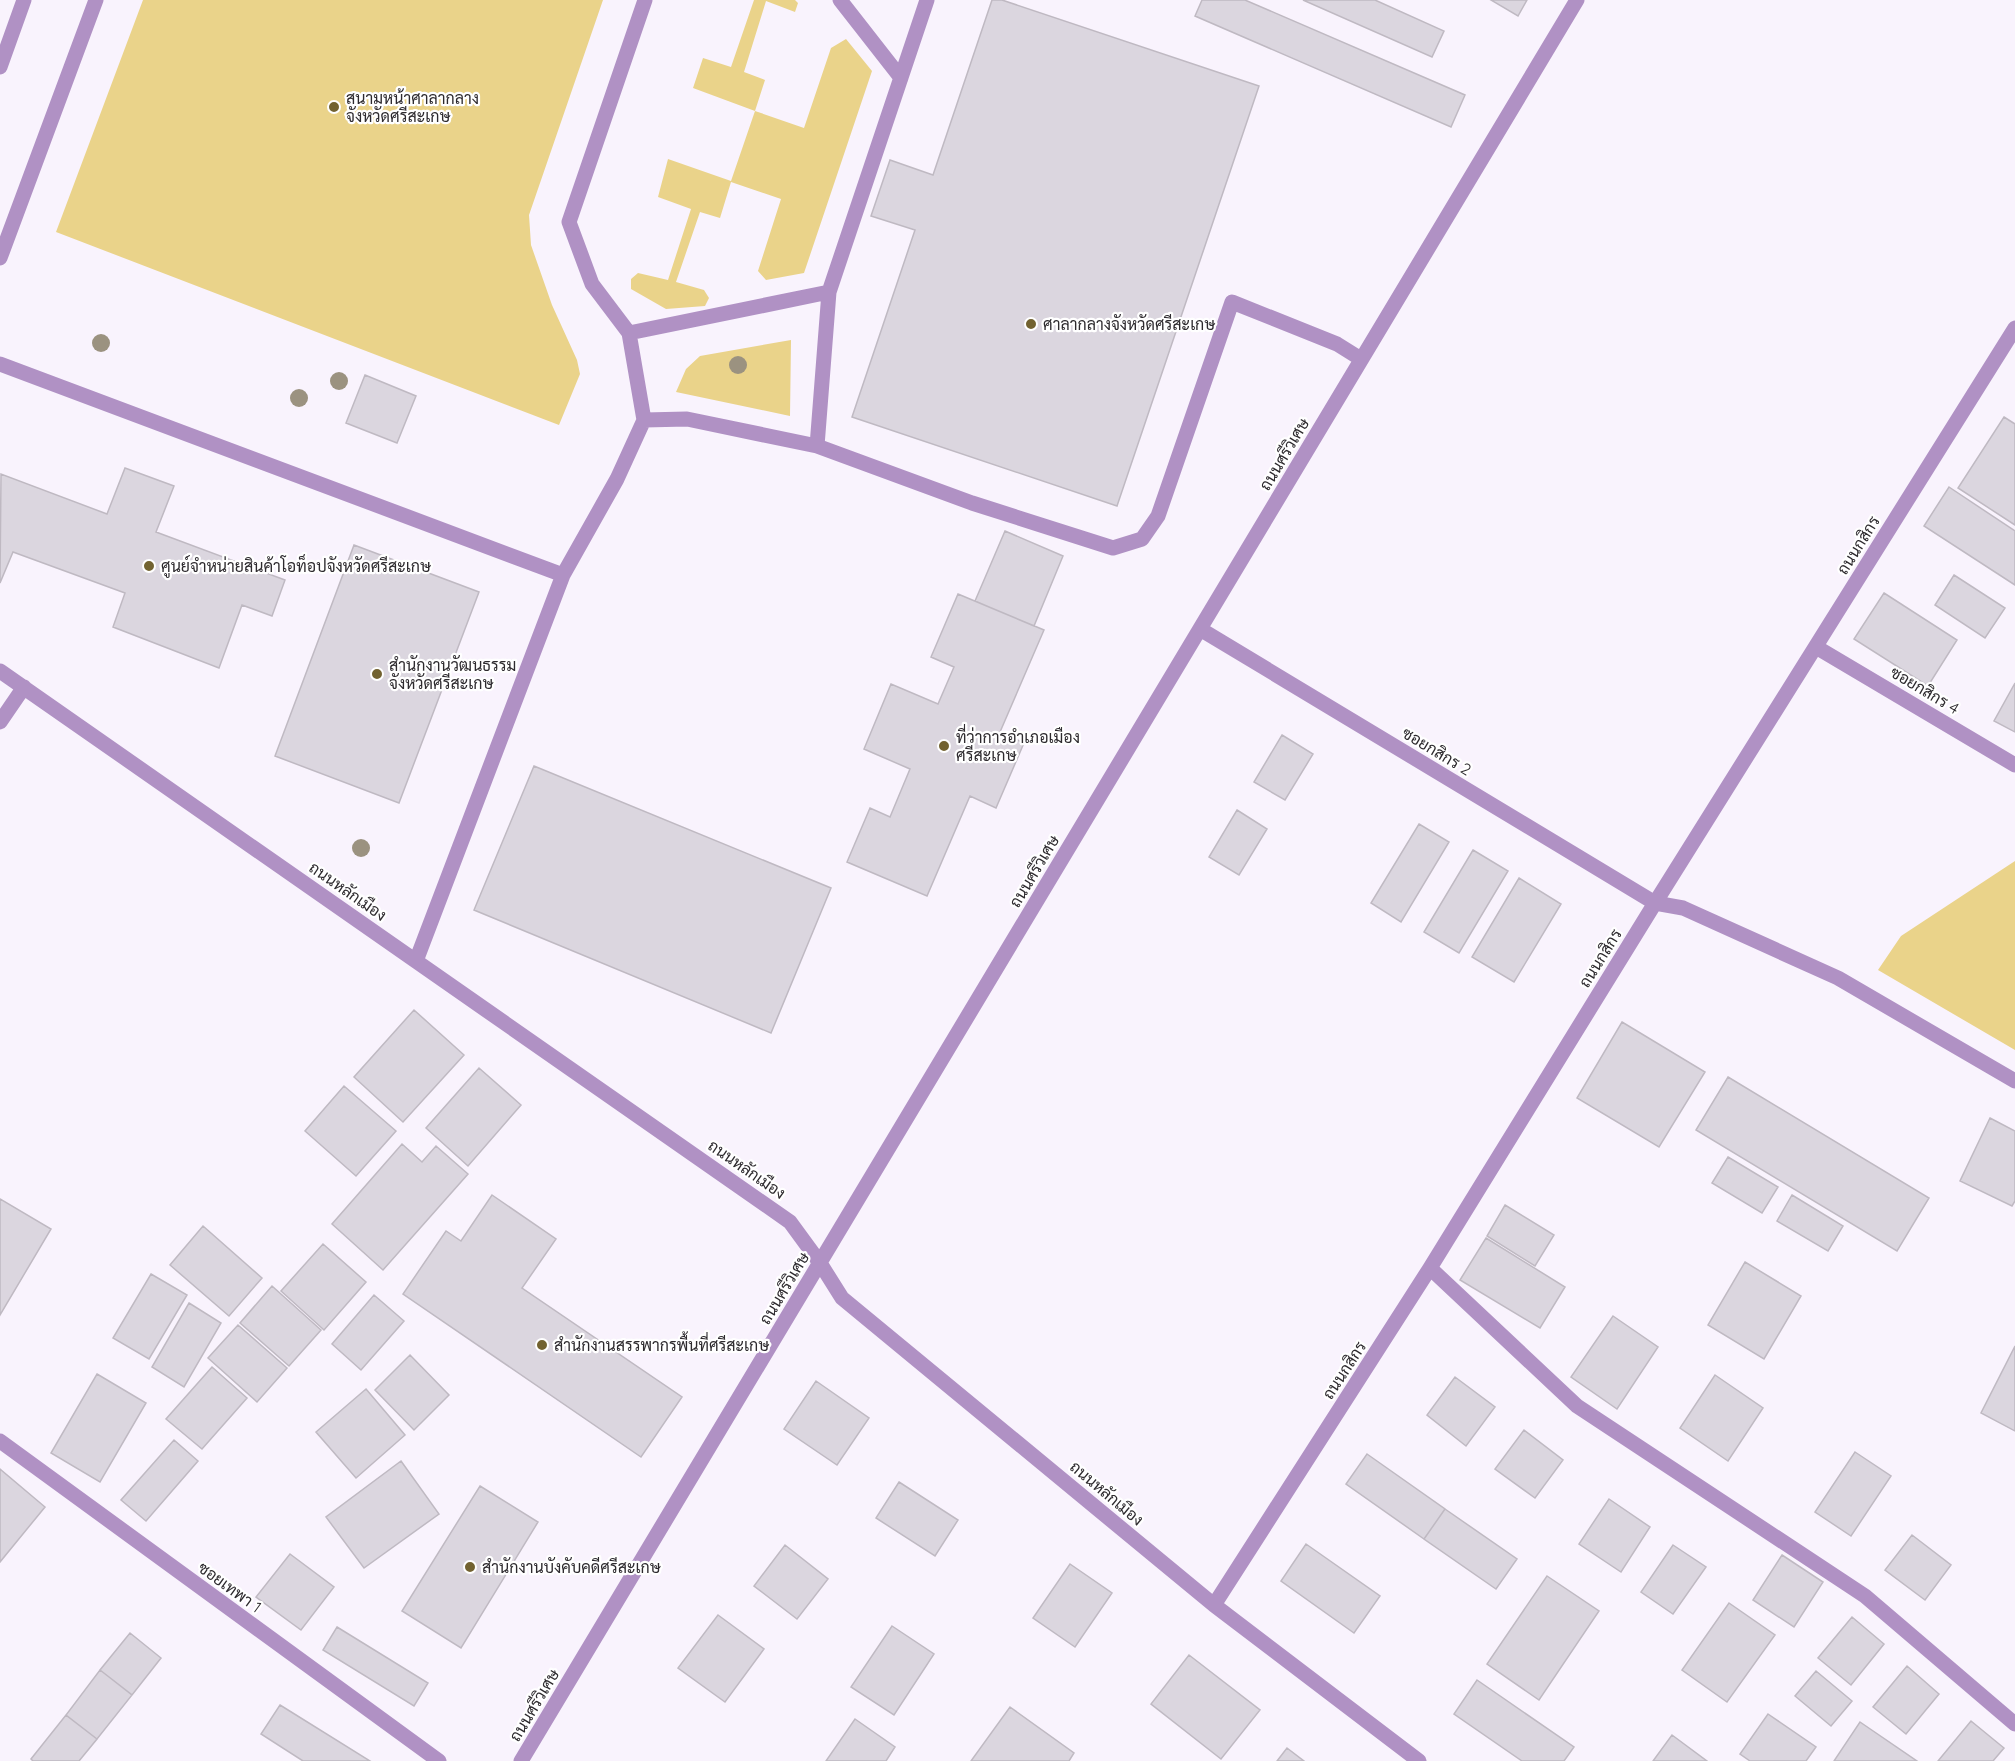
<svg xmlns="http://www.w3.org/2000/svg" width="2015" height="1761" font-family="Quicksand,Sarabun,sans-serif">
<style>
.grass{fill:#ead38a}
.building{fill:#dbd6df;stroke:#bfb9c2;stroke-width:1.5}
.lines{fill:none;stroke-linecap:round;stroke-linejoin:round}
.minor{stroke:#b091c4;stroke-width:15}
.tree{fill:#9b9280}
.poi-dot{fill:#726230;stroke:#fff;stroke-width:2}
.labels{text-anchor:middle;stroke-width:4.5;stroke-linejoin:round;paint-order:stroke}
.poi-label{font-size:16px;fill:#2d2a2e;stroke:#fff;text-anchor:start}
.street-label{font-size:16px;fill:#2d2a2e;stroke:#fff}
</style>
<rect width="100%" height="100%" fill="#f9f3fd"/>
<path class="grass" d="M143 0H603L529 215 531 245 552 305 577 360 580 374 559 425 56 232Z
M754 0H795L798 3 795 12 766 1 744 72 765 80 755 111 804 128 831 48 846 39 872 71 804 273 766 280 758 271 781 199 731 182 720 218 700 212 676 282 704 290 709 298 705 306 666 309 631 289V279L638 273 668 280 691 209 658 197 668 159 731 181 755 111 693 88 703 58 731 67Z
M791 340 790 416 676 392 686 369 700 356Z
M2015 861V1050L1878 970 1901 936Z"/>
<path class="building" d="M992 0H1002L1259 86 1117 506 852 417 915 230 871 216 890 160 933 175Z
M1202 0H1245L1465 95 1451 127 1195 16Z
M1303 0H1375L1444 31 1432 57Z
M1491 0H1527L1518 16Z
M365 375 416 396 397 443 346 423Z
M2004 417 2015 424V525L1958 488Z
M125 468 174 486 156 532 285 580 272 616 242 605 219 668 113 627 125 593 13 552 0 583 1 474 107 514Z
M1949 487 2015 531V585L1924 526Z
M1005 531 1063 556 1034 626 975 601Z
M354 545 479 592 399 803 275 756Z
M1954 575 2005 608 1985 638 1935 605Z
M1884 593 1957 640 1928 686 1854 639Z
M958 594 1044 630 1000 732 1024 743 996 808 970 796 927 896 847 862 870 808 890 817 910 769 864 749 891 684 938 704 954 667 931 657Z
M2015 683V732L1994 721Z
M1282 735 1313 754 1285 800 1254 782Z
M534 766 831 888 771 1033 474 910Z
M1237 810 1267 829 1239 875 1209 857Z
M1419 824 1449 842 1401 922 1371 903Z
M1473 850 1508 871 1459 953 1424 932Z
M1519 878 1561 904 1514 982 1472 957Z
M414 1010 464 1055 403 1122 354 1077Z
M1622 1022 1705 1072 1659 1147 1577 1098Z
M479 1068 521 1105 468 1166 426 1128Z
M1728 1077 1929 1198 1897 1251 1696 1130Z
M344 1086 396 1131 356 1176 305 1131Z
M1990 1118 2015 1131V1201L2012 1206 1960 1181Z
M402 1144 422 1162 436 1146 468 1174 383 1270 332 1224Z
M1728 1157 1778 1187 1762 1213 1712 1183Z
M492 1195 556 1239 522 1288 682 1397 641 1457 403 1294 446 1231 461 1241Z
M1792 1195 1843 1226 1828 1251 1777 1221Z
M0 1199 51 1229 0 1315Z
M1505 1205 1554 1235 1535 1266 1487 1236Z
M203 1226 262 1278 229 1316 170 1265Z
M1486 1238 1565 1287 1540 1328 1460 1280Z
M323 1244 366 1282 324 1330 281 1291Z
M1745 1262 1801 1296 1764 1359 1708 1325Z
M151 1274 187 1295 149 1359 113 1338Z
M272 1286 321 1330 289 1366 240 1323Z
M374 1295 404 1321 361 1370 332 1344Z
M189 1303 221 1323 184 1387 152 1367Z
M1613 1316 1658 1347 1617 1409 1571 1377Z
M238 1325 287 1368 257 1402 208 1358Z
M2015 1346V1431L1981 1413Z
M410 1355 449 1395 414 1430 375 1390Z
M212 1367 247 1398 202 1449 166 1419Z
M97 1374 146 1403 100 1482 51 1453Z
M1715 1375 1763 1408 1728 1461 1680 1428Z
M1455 1377 1495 1407 1466 1446 1427 1415Z
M816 1381 869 1418 837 1465 784 1429Z
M366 1389 405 1435 356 1478 316 1432Z
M1524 1430 1563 1460 1535 1498 1495 1469Z
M174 1440 198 1461 146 1521 121 1500Z
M1855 1452 1891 1476 1851 1536 1815 1512Z
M1367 1454 1445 1509 1424 1539 1346 1484Z
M401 1461 439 1514 364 1568 326 1517Z
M0 1469 45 1507 0 1562Z
M899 1482 958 1520 935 1556 876 1518Z
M480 1486 538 1522 461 1648 402 1611Z
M1609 1499 1650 1527 1621 1572 1579 1544Z
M1445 1509 1517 1559 1496 1589 1424 1539Z
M1912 1535 1951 1565 1925 1600 1885 1570Z
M1306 1544 1380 1596 1354 1633 1281 1581Z
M785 1545 828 1579 797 1619 754 1586Z
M1673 1545 1706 1567 1673 1614 1641 1592Z
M290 1554 334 1587 301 1630 256 1597Z
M1782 1555 1823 1582 1794 1627 1753 1600Z
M1070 1564 1112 1593 1075 1647 1033 1618Z
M1547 1576 1599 1611 1539 1700 1487 1664Z
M1729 1603 1775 1635 1727 1702 1682 1670Z
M718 1615 764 1649 725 1702 678 1668Z
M1852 1617 1884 1644 1851 1685 1818 1658Z
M892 1626 934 1654 894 1715 851 1687Z
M337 1627 428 1683 414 1706 323 1650Z
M130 1633 161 1658 132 1695 100 1670Z
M1189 1655 1260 1710 1221 1759 1151 1704Z
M1907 1666 1939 1694 1906 1734 1873 1707Z
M100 1670 132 1695 97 1739 66 1715Z
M1816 1671 1852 1701 1831 1726 1795 1696Z
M1477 1680 1574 1747 1564 1761H1522L1454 1714Z
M280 1705 370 1761H303L261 1734Z
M1010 1707 1074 1753 1069 1761H971Z
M1768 1714 1816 1747 1806 1761H1750L1740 1754Z
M66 1715 97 1739 79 1761H33L31 1759Z
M855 1719 895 1747 886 1761H826Z
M1971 1721 2004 1748 1993 1761H1938Z
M1860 1722 1917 1761H1834Z
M1672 1735 1707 1761H1653Z
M1287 1748 1304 1761H1277Z"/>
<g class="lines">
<path class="minor" d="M840 0 901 78
M0 67 24 0
M0 258 96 0
M629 333 829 292
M0 364 563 575
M644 420 687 419 817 446 972 503 1113 548 1142 539 1158 516 1232 302 1337 344 1361 359
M817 446 829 292 927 0
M1200 629 1655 903 1683 908 1838 978 2015 1081
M1816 647 2015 765
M0 671 790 1222 820 1263 842 1298 1214 1605 1419 1761
M0 722 24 687
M416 961 563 575 617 479 644 420 629 333 592 284 569 222 645 0
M1430 1268 1577 1406 1865 1596 2015 1724
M0 1441 439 1761
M1214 1605 1430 1268 1655 903 2015 328
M521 1761 1577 0"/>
</g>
<g class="tree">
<circle cx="101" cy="343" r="9"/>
<circle cx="738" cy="365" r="9"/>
<circle cx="339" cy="381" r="9"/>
<circle cx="299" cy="398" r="9"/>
<circle cx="361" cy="848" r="9"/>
</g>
<g class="poi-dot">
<circle cx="334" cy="107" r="6"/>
<circle cx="1031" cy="324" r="6"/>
<circle cx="149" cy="566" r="6"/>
<circle cx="377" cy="674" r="6"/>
<circle cx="944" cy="746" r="6"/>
<circle cx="542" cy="1345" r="6"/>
<circle cx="470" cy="1567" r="6"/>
</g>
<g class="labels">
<g class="poi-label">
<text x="346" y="104">สนามหน้าศาลากลาง<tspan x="346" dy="18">จังหวัดศรีสะเกษ</tspan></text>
<text x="1043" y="330">ศาลากลางจังหวัดศรีสะเกษ</text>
<text x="161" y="572">ศูนย์จำหน่ายสินค้าโอท็อปจังหวัดศรีสะเกษ</text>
<text x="389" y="671">สำนักงานวัฒนธรรม<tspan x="389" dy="18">จังหวัดศรีสะเกษ</tspan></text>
<text x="956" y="743">ที่ว่าการอำเภอเมือง<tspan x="956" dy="18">ศรีสะเกษ</tspan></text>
<text x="554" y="1351">สำนักงานสรรพากรพื้นที่ศรีสะเกษ</text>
<text x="482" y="1573">สำนักงานบังคับคดีศรีสะเกษ</text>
</g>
<g class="street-label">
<text transform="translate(1284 454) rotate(-59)" y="6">ถนนศรีวิเศษ</text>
<text transform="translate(1858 545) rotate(-58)" y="6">ถนนกสิกร</text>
<text transform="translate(1925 690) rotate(31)" y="6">ซอยกสิกร 4</text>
<text transform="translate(1437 751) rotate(31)" y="6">ซอยกสิกร 2</text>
<text transform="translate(1034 871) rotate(-59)" y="6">ถนนศรีวิเศษ</text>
<text transform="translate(348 891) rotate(35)" y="6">ถนนหลักเมือง</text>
<text transform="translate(1600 958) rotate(-58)" y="6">ถนนกสิกร</text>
<text transform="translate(747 1169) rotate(35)" y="6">ถนนหลักเมือง</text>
<text transform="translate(784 1288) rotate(-59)" y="6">ถนนศรีวิเศษ</text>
<text transform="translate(1344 1370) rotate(-57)" y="6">ถนนกสิกร</text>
<text transform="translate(1107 1493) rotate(40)" y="6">ถนนหลักเมือง</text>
<text transform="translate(230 1587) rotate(36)" y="6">ซอยเทพา 1</text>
<text transform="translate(534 1705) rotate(-59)" y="6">ถนนศรีวิเศษ</text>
</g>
</g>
</svg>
